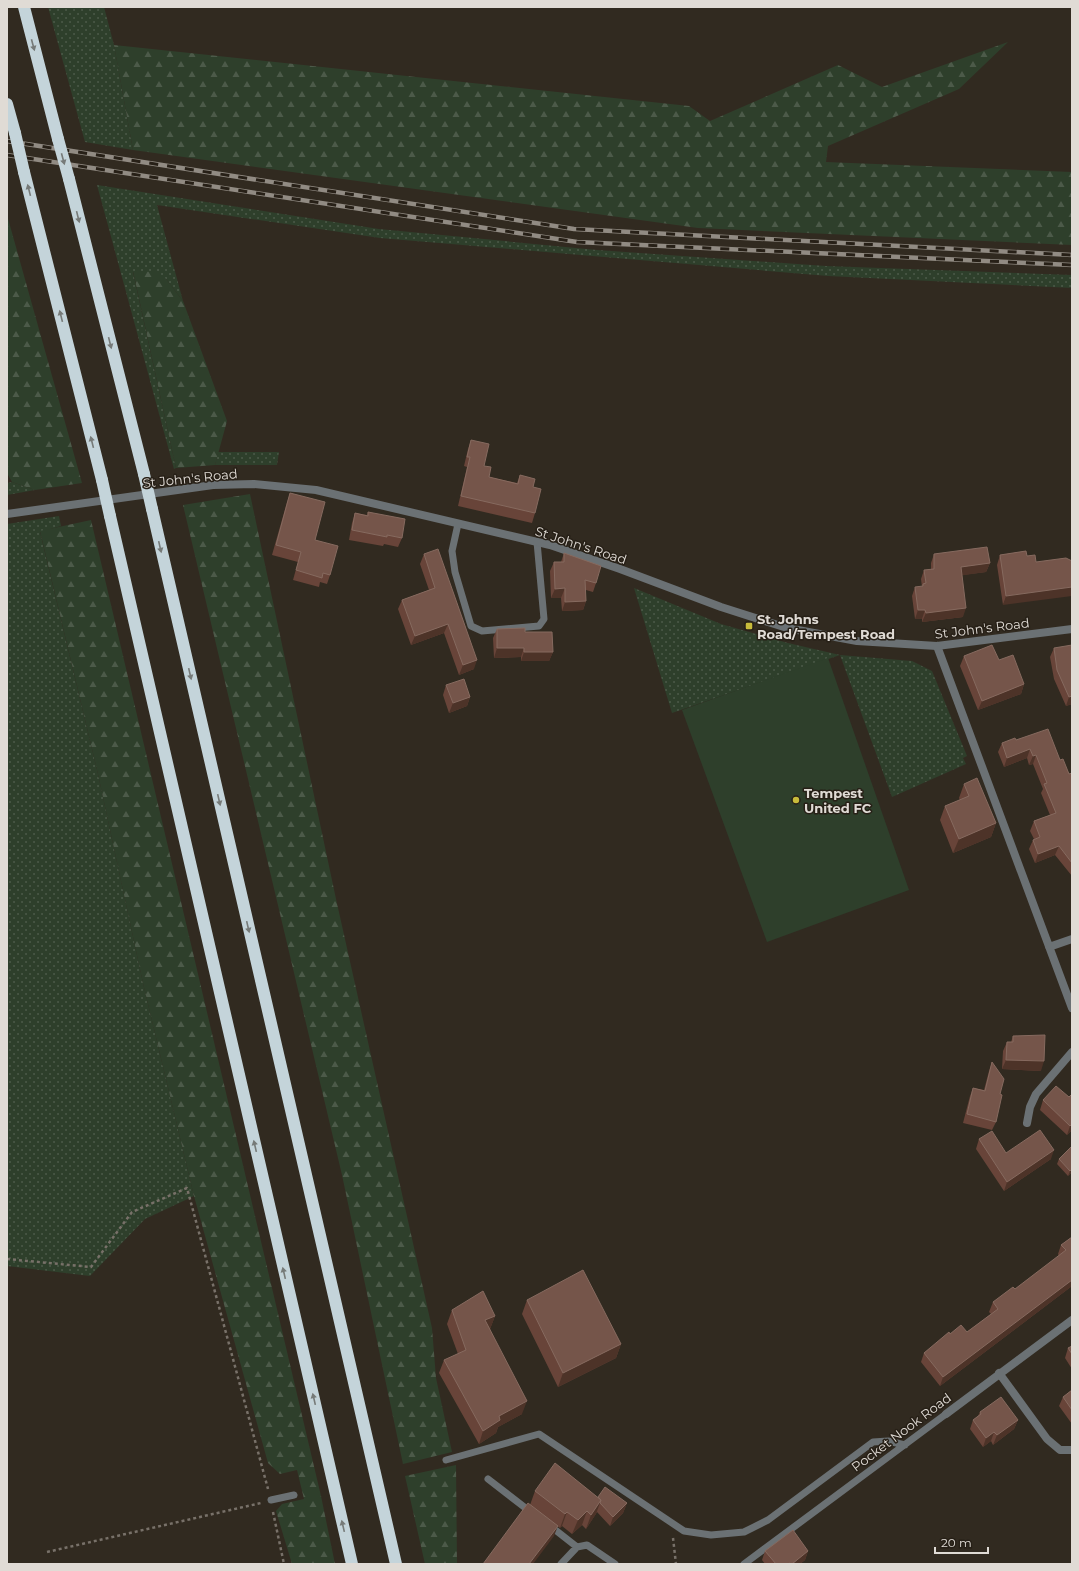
<svg xmlns="http://www.w3.org/2000/svg" width="1079" height="1571" font-family="Montserrat,sans-serif">
<style>
.green{fill:url(#green-dots)}
.forest{fill:url(#forest-firs)}
.pitch{fill:#2e3f2b}
.lines{fill:none;stroke-linecap:round;stroke-linejoin:round}
.path{stroke:#787169;stroke-width:2.5;stroke-dasharray:3 3;stroke-linecap:butt}
.service{stroke:#6b7174;stroke-width:7}
.minor{stroke:#6b7174;stroke-width:8}
.tertiary{stroke:#6b7174;stroke-width:8}
.motorway{stroke:#c4d4da;stroke-width:12}
.rail-casing{stroke:#918b83;stroke-width:4.5}
.rail{stroke:#272017;stroke-width:3;stroke-dasharray:9;stroke-linecap:butt}
.motorway-bridge{stroke:#c4d4da;stroke-width:12}
.wall{fill:#684439}
.shaded-wall{fill:#4d3328}
.building{fill:#75554a;stroke:#866a5f}
.oneway{fill:#767a78}
.poi-dot{fill:#c8bb3b;stroke:#272017;stroke-width:1.5}
.labels{text-anchor:middle;stroke-width:3;stroke-linejoin:round;paint-order:stroke}
.street-label{font-size:13px;fill:#e0dbd5;stroke:#272017}
.poi-label{font-size:13px;font-weight:bold;fill:#e0dbd5;stroke:#272017;text-anchor:start}
</style>
<defs>
<pattern id="green-dots" width="8" height="8" patternUnits="userSpaceOnUse"><rect width="8" height="8" fill="#2e3f2b"/><path d="M2 2h.1M6 6h.1" fill="none" stroke="#4c5a49" stroke-width="1.8" stroke-linecap="round"/></pattern>
<pattern id="forest-firs" width="22" height="20" patternUnits="userSpaceOnUse"><rect width="22" height="20" fill="#2e3f2b"/><path d="M5 1l3.5 6h-7zM16 11l3.5 6h-7z" fill="#4c5a49"/></pattern>
</defs>
<rect width="100%" height="100%" fill="#312a20"/>
<path class="green" d="M48 7H104L114 45 133 150 85 142Z
M97 185 379 229 597 250 826 266 1072 275V288L828 276 380 238 157 205 183 301 166 279 133 272 176 468 174 469Z
M218 452H279L277 465H215Z
M12 482 35 490 7 495V483Z
M59 516 61 526 40 532 98 774 143 983 194 1196 145 1219 90 1276 7 1266V524Z
M634 588 721 624 788 643 840 655 912 661 932 671 967 756 963 758 966 764 892 797 840 655 672 713Z"/>
<path class="forest" d="M1008 42 959 89 828 146 826 162 1072 172V245L698 228 133 150 114 45 689 106 710 121 838 65 882 87Z
M7 215 82 483 35 490 12 482 7 473Z
M133 271 156 272 166 279 183 301 227 421 215 465 176 468Z
M250 494 336 899 432 1328 436 1378 452 1452 403 1464 342 1175 183 505Z
M91 520 321 1496 335 1564H292L276 1511 282 1504 304 1499 297 1470 280 1474 268 1463 194 1196 143 983 98 774 40 531Z
M456 1465 457 1564H425L405 1476Z"/>
<path class="pitch" d="M828 658 909 890 767 942 682 710Z"/>
<g class="lines">
<path class="path" d="M7 1259 91 1267 132 1212 187 1188 268 1489
M273 1512 284 1564
M673 1538 676 1564
M47 1552 261 1503"/>
<path class="service" d="M458 524 452 551 455 572 471 626 482 631 539 626 544 619 537 542
M446 1460 539 1434 684 1531 711 1535 744 1532 768 1520 873 1442 888 1441 905 1445
M488 1479 532 1513
M271 1500 294 1495
M549 1525 577 1547
M561 1564 577 1547 587 1545 615 1564
M744 1564 946 1414"/>
<path class="minor" d="M937 646 1072 1008
M1049 947 1072 939
M1027 1123 1030 1107 1036 1094 1072 1052
M999 1373 1047 1439 1060 1450H1072
M946 1414 1072 1320"/>
<path class="tertiary" d="M7 514 213 485 254 484 316 490 550 545 620 569 721 607 787 628 857 641 937 646 1072 629"/>
<path class="motorway" d="M24 7 58 139
M7 104 15 133
M24 172 102 480
M69 179 144 474
M152 509 396 1564
M110 516 352 1564"/>
<defs>
<path id="rail" d="M7 141 574 229 1072 255
M7 155 577 242 1072 265"/>
</defs>
<use href="#rail" class="rail-casing"/>
<use href="#rail" class="rail"/>
<path class="motorway-bridge" d="M15 133 24 172
M58 139 69 179
M144 474 152 509
M102 480 110 516"/>
</g>
<path class="wall" d="M471 440 489 477 517 483 520 475 533 487 535 513 532 523 458 506 467 467 464 466 468 449Z
M290 493 315 540 330 575 327 584 320 582 319 587 293 580 298 562 272 555 287 502Z
M368 512 402 538 398 547 384 544 383 546 349 540 352 523 355 513 367 515Z
M1026 551 1003 605 997 565 1000 555Z
M564 553 596 583 593 592 586 590V601L583 610 562 611 561 598H551L550 571 554 562H561Z
M424 554 474 669 459 675 444 633 411 645 398 609 402 600 429 590 420 564Z
M934 554 990 563 986 572 962 575 963 617 922 622V619H915L912 596 915 587H922L921 579 924 570H931V563Z
M497 629 525 632 553 652 549 661H521V657L494 658 493 638Z
M1054 648 1072 704 1066 706 1054 679 1050 657Z
M964 656 999 660 1024 684 1021 694 978 710 960 666Z
M446 685 470 697 467 706 449 713 443 695Z
M1016 740 1060 760 1069 774 1072 773V876L1055 855 1035 863 1029 849 1033 840 1034 839 1030 831 1034 821 1050 815 1041 793 1043 789 1033 764 1029 765 1027 758 1004 767 998 752 1002 743Z
M964 784 996 823 991 837 953 853 940 820 945 806 960 800 959 798Z
M1013 1036 1041 1071 1002 1069 1003 1051 1007 1042H1011Z
M992 1062 1000 1094 996 1122 992 1130 963 1123 970 1096 973 1088 984 1090 989 1071Z
M1072 1094V1130L1067 1135 1040 1110 1043 1100 1069 1097Z
M979 1139 1006 1153 1051 1159 1004 1191 976 1149Z
M1072 1146V1172L1068 1176 1057 1164 1059 1159Z
M1072 1237V1286L940 1386 921 1362 924 1353 950 1334 967 1332 991 1314 989 1312 993 1302 1015 1289 1059 1256 1058 1254 1061 1245Z
M527 1300 621 1344 616 1358 558 1387 522 1314Z
M452 1310 495 1316 490 1329 522 1414 498 1427 496 1433 479 1444 439 1373 444 1360 458 1354 447 1324Z
M1072 1346V1369L1065 1358 1068 1348Z
M1072 1390V1424L1059 1406 1063 1397Z
M980 1412 1018 1420 1014 1429 993 1445 991 1441 983 1447 970 1429 973 1420 978 1416Z
M535 1491 598 1497 627 1503 623 1513 610 1526 597 1512 586 1529 582 1525 572 1534 562 1526 560 1528 530 1505Z
M765 1551H808L805 1560 800 1564H765L762 1560Z"/>
<path class="shaded-wall" d="M990 563 986 572 958 576 961 567Z
M1072 587V596L1003 605 1006 596Z
M565 588 561 598H551L555 589Z
M586 601 583 610 562 611 565 602Z
M966 608 963 617 922 622 926 613Z
M918 610H925L922 619H915Z
M448 624 444 633 411 645 415 636Z
M497 648H524L521 657 494 658Z
M524 652H553L549 661H521Z
M477 660 474 669 459 675 463 665Z
M1024 684 1021 694 978 710 982 701Z
M1072 696V704L1066 706 1069 697Z
M470 697 467 706 449 713 453 703Z
M1030 749 1027 758 1004 767 1007 758Z
M1036 755 1033 764 1029 765 1033 756Z
M996 823 991 837 953 853 959 839Z
M1059 846 1055 855 1035 863 1038 854Z
M1006 1060 1044 1061 1041 1071 1002 1069Z
M1072 1124V1130L1067 1135 1070 1126Z
M1054 1150 1051 1159 1004 1191 1007 1182Z
M1072 1169V1172L1068 1176 1070 1171Z
M1072 1280V1286L940 1386 943 1377Z
M495 1316 490 1329 485 1320Z
M621 1344 616 1358 558 1387 563 1373Z
M527 1401 522 1414 498 1427 496 1433 479 1444 483 1431 499 1416Z
M1018 1420 1014 1429 993 1445 997 1435Z
M994 1432 991 1441 983 1447 986 1438Z
M601 1500 596 1514 586 1529 591 1515Z
M627 1503 623 1513 610 1526 613 1517Z
M587 1511 582 1525 572 1534 578 1520Z
M567 1512 562 1526 560 1528 565 1514Z
M558 1526 554 1536 533 1564H529Z
M808 1551 805 1560 800 1564H792Z"/>
<path class="building" d="M471 440 489 444 484 466 491 467 489 477 518 484 520 475 535 479 533 487 541 489 535 513 461 496 470 457H467Z
M290 493 325 502 315 540 338 546 330 575 323 573 322 578 296 570 301 552 276 545Z
M368 512 405 519 402 538 387 535V537L352 530 355 513 368 516Z
M987 547 990 563 961 567 966 608 926 613 925 610H918L915 587 923 586V584L926 583 924 570 934 569V554Z
M438 549 477 660 463 665 448 624 415 636 402 600 435 588 424 554Z
M1026 551 1027 556 1035 555 1036 562 1066 558 1072 561V587L1006 596 1000 555Z
M564 553 601 566 596 583 585 580 586 601 565 602V588L555 589 554 562H564Z
M525 628V632H552L553 652H524V648H497V629Z
M992 645 999 660 1013 655 1024 684 982 701 964 656Z
M1072 645V696L1069 697 1057 670 1054 648Z
M464 679 470 697 453 703 446 685Z
M1048 729 1060 760 1063 759 1069 774 1072 773V863L1059 846 1038 854 1033 840 1040 837 1034 821 1056 813 1044 784 1047 783 1036 755 1033 756 1030 749 1007 758 1002 743 1015 738 1016 740Z
M977 778 996 823 959 839 945 806 969 796 964 784Z
M1045 1035 1044 1061 1006 1060 1007 1042H1013V1036Z
M992 1062 1004 1079 1000 1094 1002 1095 996 1122 967 1114 973 1088 985 1091Z
M1056 1086 1069 1097 1072 1094V1124L1070 1126 1043 1100Z
M1040 1130 1054 1150 1007 1182 979 1139 992 1131 1006 1153Z
M1072 1146V1169L1070 1171 1059 1159Z
M1072 1237V1280L943 1377 924 1353 949 1332 950 1334 961 1325 967 1332 998 1309 993 1302 1013 1287 1015 1289 1066 1250 1061 1245Z
M583 1270 621 1344 563 1373 527 1300Z
M483 1291 495 1316 485 1320 527 1401 499 1416 500 1420 483 1431 444 1360 466 1350 452 1310Z
M1072 1346V1354L1068 1348Z
M1072 1390V1410L1063 1397Z
M1001 1397 1018 1420 997 1435 994 1432 986 1438 973 1420 981 1414 980 1412Z
M555 1463 601 1500 591 1515 587 1511 578 1520 567 1512 565 1514 535 1491Z
M605 1487 627 1503 613 1517 600 1503 601 1500 598 1497Z
M528 1503 558 1526 529 1564H483Z
M793 1530 808 1551 792 1564H791L790 1563 788 1564H776L765 1551Z"/>
<defs><path id="oneway-solid" d="M-6-.8H1V-3.2L6.5 0L1 3.2V.8H-6Z"/></defs>
<g class="oneway">
<use href="#oneway-solid" transform="translate(33 45) rotate(75)"/>
<use href="#oneway-solid" transform="translate(63 159) rotate(75)"/>
<use href="#oneway-solid" transform="translate(29 190) rotate(-104)"/>
<use href="#oneway-solid" transform="translate(78 217) rotate(76)"/>
<use href="#oneway-solid" transform="translate(61 316) rotate(-104)"/>
<use href="#oneway-solid" transform="translate(110 343) rotate(76)"/>
<use href="#oneway-solid" transform="translate(92 442) rotate(-104)"/>
<use href="#oneway-solid" transform="translate(160 547) rotate(77)"/>
<use href="#oneway-solid" transform="translate(190 674) rotate(77)"/>
<use href="#oneway-solid" transform="translate(219 800) rotate(77)"/>
<use href="#oneway-solid" transform="translate(248 927) rotate(77)"/>
<use href="#oneway-solid" transform="translate(255 1146) rotate(-103)"/>
<use href="#oneway-solid" transform="translate(284 1273) rotate(-103)"/>
<use href="#oneway-solid" transform="translate(314 1399) rotate(-103)"/>
<use href="#oneway-solid" transform="translate(343 1526) rotate(-103)"/>
</g>
<g class="poi-dot">
<rect x="745" y="622" width="8" height="8" rx="2"/>
<circle cx="796" cy="800" r="4"/>
</g>
<g class="labels">
<g class="street-label">
<text transform="translate(190 478) rotate(-6)" y="5">St John's Road</text>
<text transform="translate(581 545) rotate(18)" y="5">St John's Road</text>
<text transform="translate(982 628) rotate(-7)" y="5">St John's Road</text>
<text transform="translate(901 1432) rotate(-37)" y="5">Pocket Nook Road</text>
</g>
<g class="poi-label">
<text x="757" y="624">St. Johns<tspan x="757" dy="15">Road/Tempest Road</tspan></text>
<text x="804" y="798">Tempest<tspan x="804" dy="15">United FC</tspan></text>
</g>
</g>
<rect width="1079" height="1571" fill="none" stroke="#e0dbd5" stroke-width="16"/>
<path d="M935 1547v6h53v-6" fill="none" stroke="#e0dbd5" stroke-width="2"/>
<text x="941" y="1547" font-size="12" fill="#e0dbd5" stroke="#272017" stroke-width="3" paint-order="stroke">20 m</text>
</svg>
